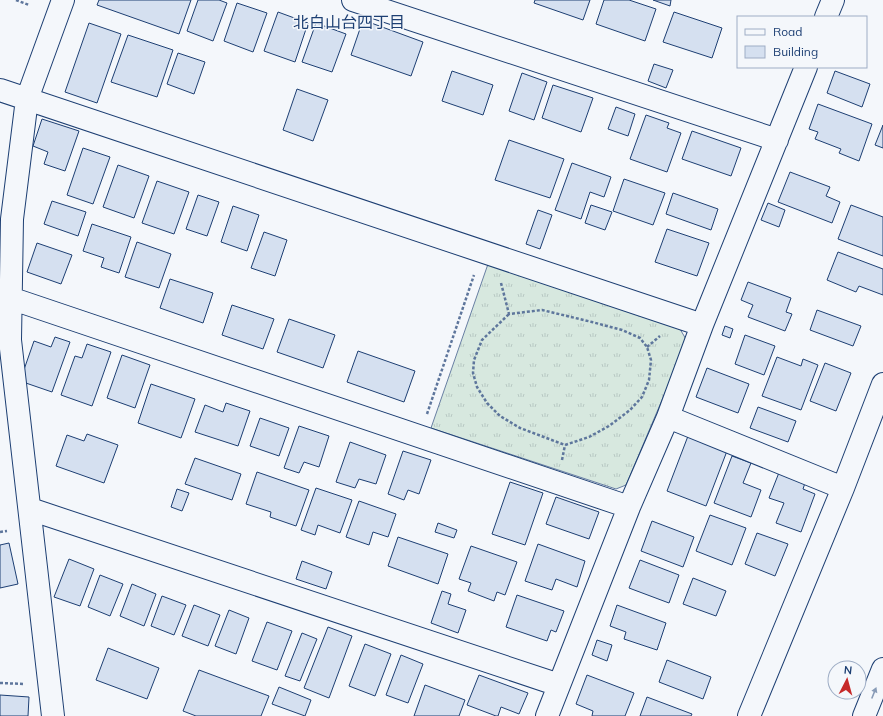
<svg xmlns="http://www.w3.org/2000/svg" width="883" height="716" font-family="Mulish,'Noto Sans JP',sans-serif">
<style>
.grass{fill:url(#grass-tufts);stroke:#687fa3}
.building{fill:#d5e0f0;stroke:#1d3f73}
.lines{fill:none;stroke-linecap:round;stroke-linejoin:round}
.street-casing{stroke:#1d3f73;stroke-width:24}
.highway-casing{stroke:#1d3f73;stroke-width:24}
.path{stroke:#5e769c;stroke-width:2.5;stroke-dasharray:3 2;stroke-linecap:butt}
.street{stroke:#f4f7fb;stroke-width:22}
.highway{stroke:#f4f7fb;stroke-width:22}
.oneway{fill:#889bb7}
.labels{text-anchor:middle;stroke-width:3;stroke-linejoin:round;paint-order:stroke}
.neighbourhood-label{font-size:16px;fill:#1d3f73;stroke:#f4f7fb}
</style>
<defs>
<pattern id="grass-tufts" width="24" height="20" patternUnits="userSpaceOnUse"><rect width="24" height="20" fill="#d7e8df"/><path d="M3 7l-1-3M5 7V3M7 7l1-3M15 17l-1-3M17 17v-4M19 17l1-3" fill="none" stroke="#b8c8c3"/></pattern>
</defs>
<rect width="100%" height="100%" fill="#f4f7fb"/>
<path class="grass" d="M488 264 680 329 687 341 626 485 616 489 431 428Z"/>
<path class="building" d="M99 0H191L179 34 97 5Z
M198 0H219L227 3 213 41 187 31Z
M535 0H590L583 20 534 3Z
M604 0H629L656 9 645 41 596 24Z
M653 0H671L670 6Z
M237 3 267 13 253 52 224 41Z
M278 12 308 23 295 62 264 51Z
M674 12 722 28 712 58 663 42Z
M363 20 423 42 411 76 351 55Z
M89 23 121 34 97 103 65 92Z
M316 23 346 34 332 72 302 62Z
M128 35 173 50 157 97 111 82Z
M178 53 205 62 194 94 167 84Z
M654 64 673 70 666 88 648 81Z
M452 71 493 85 483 115 442 101Z
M835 71 870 84 862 107 827 93Z
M522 73 547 82 534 120 509 111Z
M553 85 593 98 581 132 542 118Z
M297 89 328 100 313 141 283 130Z
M818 104 872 124 859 161 839 153 841 149 815 139 818 132 809 129Z
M616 107 635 114 628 136 608 129Z
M646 115 669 123 667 128 681 133 667 172 630 159Z
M42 119 79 131 65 171 44 164 48 152 33 146Z
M883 125V148L875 145Z
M692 131 741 148 731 176 682 159Z
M509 140 564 159 550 198 495 180Z
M83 148 110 157 93 204 67 195Z
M572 163 611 177 604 197 590 192 581 219 555 210Z
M118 165 149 176 134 218 103 207Z
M790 172 830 187 826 196 840 202 832 223 778 202Z
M624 179 665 193 653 225 613 211Z
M157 181 189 192 174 234 142 223Z
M673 193 718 209 711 230 666 214Z
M198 195 219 202 207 236 186 229Z
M52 201 86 212 78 236 44 224Z
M768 203 785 210 779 227 761 220Z
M591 205 612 212 605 230 585 223Z
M851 205 883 217V256L838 239Z
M233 206 259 215 247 251 221 242Z
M538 210 552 215 540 249 526 244Z
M92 224 131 237 119 273 101 267 104 258 83 251Z
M667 229 709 243 697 276 655 262Z
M264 232 287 240 275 276 251 268Z
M137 242 171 254 159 288 125 277Z
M37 243 72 255 61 284 27 272Z
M838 252 883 269V295L859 286 856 292 827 280Z
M170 279 213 293 203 323 160 308Z
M748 282 791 298 786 312 792 314 785 331 748 317 753 305 741 300Z
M232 305 274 319 263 349 222 335Z
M817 310 861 326 853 346 810 330Z
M289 319 335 335 323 368 277 352Z
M725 326 733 329 730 338 722 335Z
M745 335 775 346 764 375 735 364Z
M55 337 70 342 52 392 20 381 34 341 51 347Z
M87 344 111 352 92 406 61 395 75 356 82 358Z
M358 351 415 371 404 402 347 382Z
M122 355 150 365 135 408 107 398Z
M777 357 801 366 803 359 818 365 801 410 762 396Z
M825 363 851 373 836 411 810 401Z
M707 368 749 384 738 413 696 397Z
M151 384 195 399 181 438 138 423Z
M226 403 250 411 238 446 195 432 205 405 223 412Z
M758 407 796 421 788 442 750 428Z
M260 418 289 428 279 456 250 446Z
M299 426 329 436 319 467 304 462 299 473 284 468Z
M87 434 118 445 104 483 56 466 67 435 84 441Z
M688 436 727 451 706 506 667 491Z
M350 442 386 455 376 484 359 479 355 488 336 482Z
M403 451 431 460 419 494 408 490 404 500 388 494Z
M732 456 751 463 743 483 761 490 751 517 714 503Z
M195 458 241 474 232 500 185 484Z
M780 470 806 480 803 489 815 494 801 532 776 523 784 503 769 498Z
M257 472 309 490 296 526 270 517 271 512 246 504Z
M510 482 543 493 525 545 492 534Z
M316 488 352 500 340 533 318 525 315 535 301 530Z
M177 489 189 493 182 511 171 507Z
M556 497 599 512 589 539 546 524Z
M359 501 396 514 388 537 373 532 369 545 346 537Z
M710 515 746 528 732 565 696 551Z
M652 521 694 537 683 567 641 551Z
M438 523 457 530 454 538 435 532Z
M757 533 788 544 775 576 745 564Z
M398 537 448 554 438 584 388 566Z
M9 543 18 584 0 588V545Z
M538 544 585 561 577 587 556 579 552 590 525 581Z
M471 546 517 562 505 595 497 592 494 601 468 591 471 583 459 579Z
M69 559 94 569 80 606 54 597Z
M640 560 679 575 669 603 629 588Z
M302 561 332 572 326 589 296 579Z
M100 575 123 584 110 616 88 607Z
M693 578 726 591 716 616 683 604Z
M132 584 156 594 144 626 120 616Z
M442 591 451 594 448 604 466 610 458 633 431 623Z
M517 595 564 611 556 632 551 630 547 641 506 627Z
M162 596 186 605 174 635 151 626Z
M194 605 220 615 208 646 182 636Z
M617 605 666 623 657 650 624 639 626 632 610 626Z
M229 610 249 618 236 654 215 646Z
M267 622 292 631 277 670 252 661Z
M328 627 352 636 329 698 304 688Z
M302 633 317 639 300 681 285 676Z
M597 640 612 645 607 661 592 655Z
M365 644 391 654 375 696 349 686Z
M108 648 159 668 147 699 96 680Z
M401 655 423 664 408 703 386 695Z
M667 660 711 677 703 699 659 682Z
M199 670 269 696 261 716H196L183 711Z
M479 675 528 693 519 714 501 707 498 716H496L467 705Z
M587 675 634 693 625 716H592L593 711 576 704Z
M425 685 465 700 459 716H414Z
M279 687 311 700 305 716 272 704Z
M0 695 29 697 28 716H0Z
M647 697 692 714 691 716H640Z"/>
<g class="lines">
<defs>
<path id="street" d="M353 0 777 140
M826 17 833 0
M0 90 702 325
M10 298 629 507
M668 417 843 488
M30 509 559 685
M53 716 10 340 12 219 27 99 63 0
M547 716 629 507 668 417 702 325 806 67
M749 716 843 488 883 384"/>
<path id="highway" d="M864 716 883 669"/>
</defs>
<use href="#street" class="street-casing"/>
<use href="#highway" class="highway-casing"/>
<path class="path" d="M16 0 29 5
M501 283 509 314 542 310 592 322 622 330 640 338 647 347 651 360 649 380 642 397 630 410 609 426 589 437 565 445 520 428 500 416 487 403 477 387 473 373 474 360 482 340 509 314
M647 347 660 336
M427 414 474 275
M562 460 565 445
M0 532 7 531
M0 683 25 684"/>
<use href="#street" class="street"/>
<use href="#highway" class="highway"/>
</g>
<defs><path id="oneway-solid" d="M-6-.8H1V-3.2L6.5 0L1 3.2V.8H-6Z"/></defs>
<use class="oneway" href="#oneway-solid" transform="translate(874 693) rotate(-68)"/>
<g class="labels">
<g class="neighbourhood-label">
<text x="349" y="28">北白山台四丁目</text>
</g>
</g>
<rect x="737" y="16" width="130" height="52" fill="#f4f7fb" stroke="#9eadc5"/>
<rect x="745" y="29" width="20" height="6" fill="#f4f7fb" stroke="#9eadc5"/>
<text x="773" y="36" font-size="12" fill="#1d3f73">Road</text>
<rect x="745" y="46" width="20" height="12" fill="#d5e0f0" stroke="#9eadc5"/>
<text x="773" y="56" font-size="12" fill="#1d3f73">Building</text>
<g transform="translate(847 680) rotate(6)"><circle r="19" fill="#f4f7fb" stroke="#9eadc5"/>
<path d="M0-3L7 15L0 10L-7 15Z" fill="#c62828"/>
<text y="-6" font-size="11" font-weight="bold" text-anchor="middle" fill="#1d3f73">N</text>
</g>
</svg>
